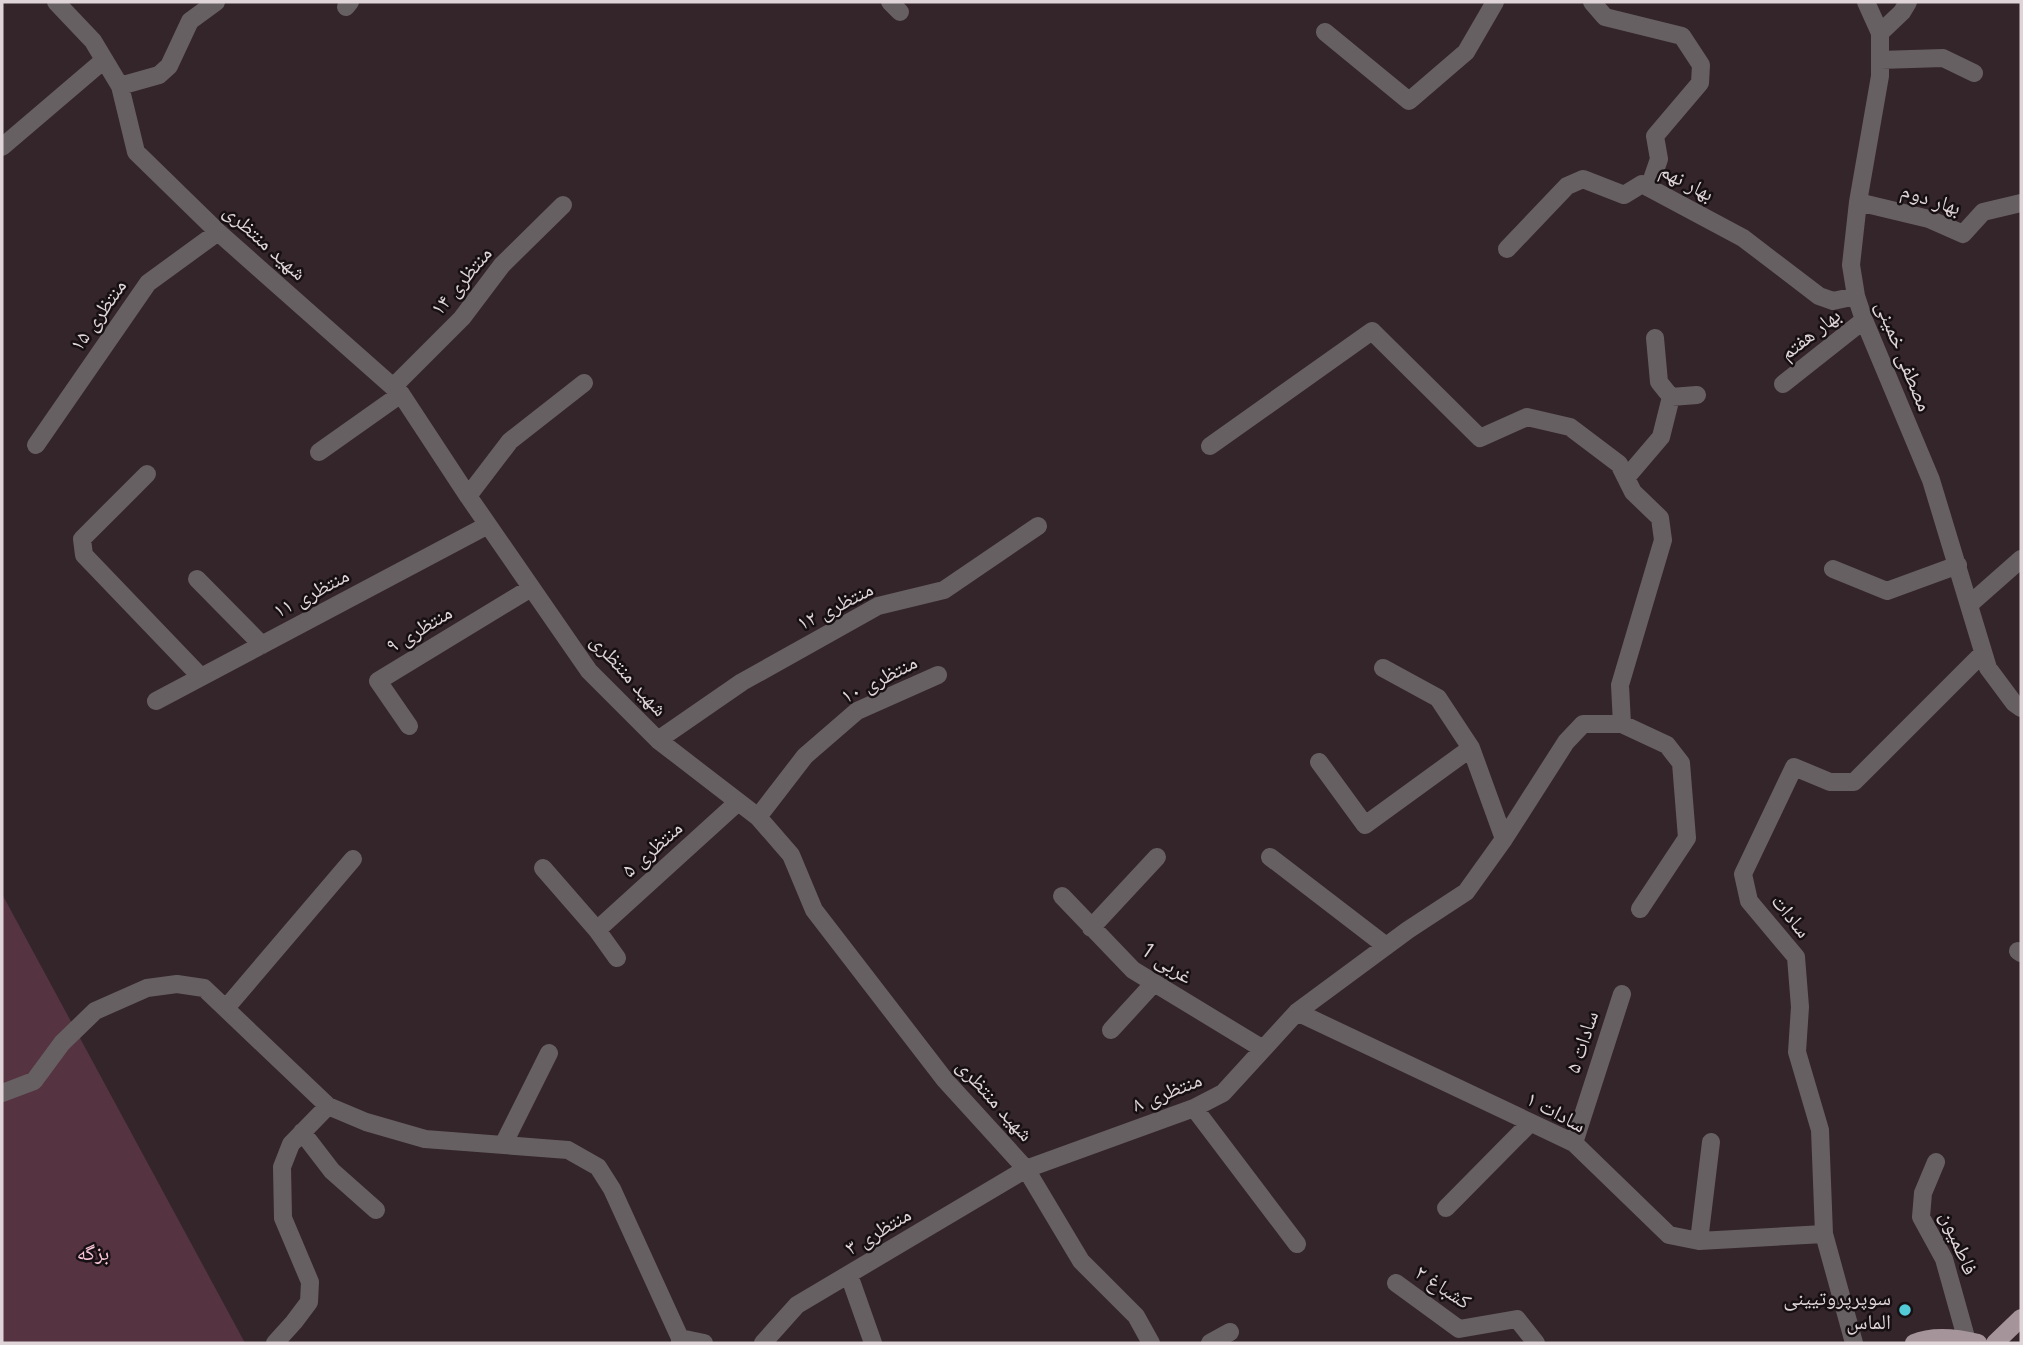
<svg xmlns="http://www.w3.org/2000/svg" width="2023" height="1345" font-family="'Open Sans','Noto Naskh Arabic',sans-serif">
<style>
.green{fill:#553341}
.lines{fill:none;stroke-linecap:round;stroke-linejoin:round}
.minor{stroke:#676062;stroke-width:18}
.major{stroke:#a5949a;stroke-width:18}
.poi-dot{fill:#52cbd7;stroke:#171013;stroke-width:2.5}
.labels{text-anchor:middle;stroke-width:5;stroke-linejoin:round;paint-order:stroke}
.street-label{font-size:21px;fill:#dfd5d9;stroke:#171013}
.park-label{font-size:21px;fill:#fac6da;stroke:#171013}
.poi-label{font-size:21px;fill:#dfd5d9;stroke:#171013;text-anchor:end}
</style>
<rect width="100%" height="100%" fill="#34252b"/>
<path class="green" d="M2 894 245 1343H2Z"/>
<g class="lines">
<path class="minor" d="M56 2 93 41 120 86 136 152 218 232 401 394 468 496 589 671 658 740 758 817 791 855 814 910 945 1080 1026 1169 1081 1261 1136 1316 1151 1343
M890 2 900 12
M1592 2 1605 17 1682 36 1701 65 1700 83 1655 136 1659 159 1649 188
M1866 2 1880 33V76L1858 202 1851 265 1856 296 1864 320 1931 480 1988 668 2014 703 2021 708
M346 7 350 2
M1325 32 1409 101 1466 52 1495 2
M1880 33 1902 12 1908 2
M1880 60 1943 58 1974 73
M120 86 159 75 169 66 190 21 216 2
M2 147 104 60
M1858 202 1929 219 1963 234 1983 212 2021 203
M1507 249 1567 186 1583 179 1624 195 1642 184 1743 238 1819 296 1833 301 1856 296
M1655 338 1659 382 1671 397
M1783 384 1864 320
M394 386 462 318 502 265 563 205
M36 445 148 283 218 232
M1210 446 1372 331 1480 438 1527 417 1570 427 1619 464 1633 492 1660 518 1663 540 1620 685 1622 724
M319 452 401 394
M147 474 82 539 84 555 201 677
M1626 478 1661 437 1671 397 1697 395
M468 496 510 441 584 383
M1833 569 1887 591 1958 565
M197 579 262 645
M1970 604 2021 559
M1383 668 1438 698 1471 748 1504 839
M156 701 488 525
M409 726 378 681 531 588
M658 740 742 682 878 606 944 590 1038 526
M1319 762 1365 825 1471 748
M758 817 805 756 857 711 938 675
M1270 857 1386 946
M543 868 597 930 617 958
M1062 896 1133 970 1263 1049
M1091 928 1157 857
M597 930 738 802
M2018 951 2021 953
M226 1008 353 859
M1297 1012 1574 1143 1669 1235 1699 1241 1824 1234
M1111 1030 1154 983
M2 1093 34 1081 62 1043 95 1011 147 988 177 984 204 988 328 1106 366 1122 425 1139 568 1150 598 1167 612 1189 680 1338V1343
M1194 1108 1297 1244
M302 1132 332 1171 376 1210
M1574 1143 1622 994
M503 1145 549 1053
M1936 1162 1923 1193 1921 1217 1944 1259 1967 1341
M1446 1208 1530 1123
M1699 1241 1711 1142
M849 1275 873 1343
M1396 1283 1459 1329 1517 1319 1536 1343
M680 1338 704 1343
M275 1343 294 1322 309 1302 310 1282 283 1218 282 1167 291 1144 328 1106
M763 1343 797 1305 1026 1169 1194 1108 1223 1093 1297 1012 1408 930 1466 892 1504 839 1566 742 1583 724H1622L1667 745 1681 763 1687 838 1640 909
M1210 1343 1230 1332
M1854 1343 1824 1234 1820 1130 1797 1052 1800 1007 1796 957 1749 901 1743 874 1794 767 1830 782H1854L1983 653"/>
<path class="major" d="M1914 1343C1933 1335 1958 1338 1978 1343
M1995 1343 2021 1318"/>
</g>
<circle class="poi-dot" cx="1905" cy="1310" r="7"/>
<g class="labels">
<g class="street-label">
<text transform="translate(1687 182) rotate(28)" y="7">بهار نهم</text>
<text transform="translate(1931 199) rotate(18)" y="7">بهار دوم</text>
<text transform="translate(265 242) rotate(42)" y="7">شهید منتظری</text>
<text transform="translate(461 281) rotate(-50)" y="7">منتظری ۱۴</text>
<text transform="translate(98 315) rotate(-55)" y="7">منتظری ۱۵</text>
<text transform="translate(1810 334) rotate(-38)" y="7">بهار هفتم</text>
<text transform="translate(1904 356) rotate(68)" y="7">مصطفی خمینی</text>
<text transform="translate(311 593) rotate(-28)" y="7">منتظری ۱۱</text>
<text transform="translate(835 606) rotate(-27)" y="7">منتظری ۱۲</text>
<text transform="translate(419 629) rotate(-31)" y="7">منتظری ۹</text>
<text transform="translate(629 675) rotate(48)" y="7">شهید منتظری</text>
<text transform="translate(879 679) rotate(-27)" y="7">منتظری ۱۰</text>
<text transform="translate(652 849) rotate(-42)" y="7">منتظری ۵</text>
<text transform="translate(1791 916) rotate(51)" y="7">سادات</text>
<text transform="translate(1167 963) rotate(34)" y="7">غربی 1</text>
<text transform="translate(1582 1042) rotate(-72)" y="7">سادات ۵</text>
<text transform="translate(1167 1092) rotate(-22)" y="7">منتظری ۸</text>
<text transform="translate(995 1100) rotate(48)" y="7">شهید منتظری</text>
<text transform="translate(1556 1112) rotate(28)" y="7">سادات ۱</text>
<text transform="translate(878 1231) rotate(-31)" y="7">منتظری ۳</text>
<text transform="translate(1959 1243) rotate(68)" y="7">فاطمیون</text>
<text transform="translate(1443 1287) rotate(33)" y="7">کشباغ ۲</text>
</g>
<g class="park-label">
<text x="93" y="1260">بزگه</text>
</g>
<g class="poi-label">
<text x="1891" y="1305">سوپرپروتیینی<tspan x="1891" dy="24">الماس</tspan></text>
</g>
</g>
<rect width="2023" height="1345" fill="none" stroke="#dfd5d9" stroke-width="7"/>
</svg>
